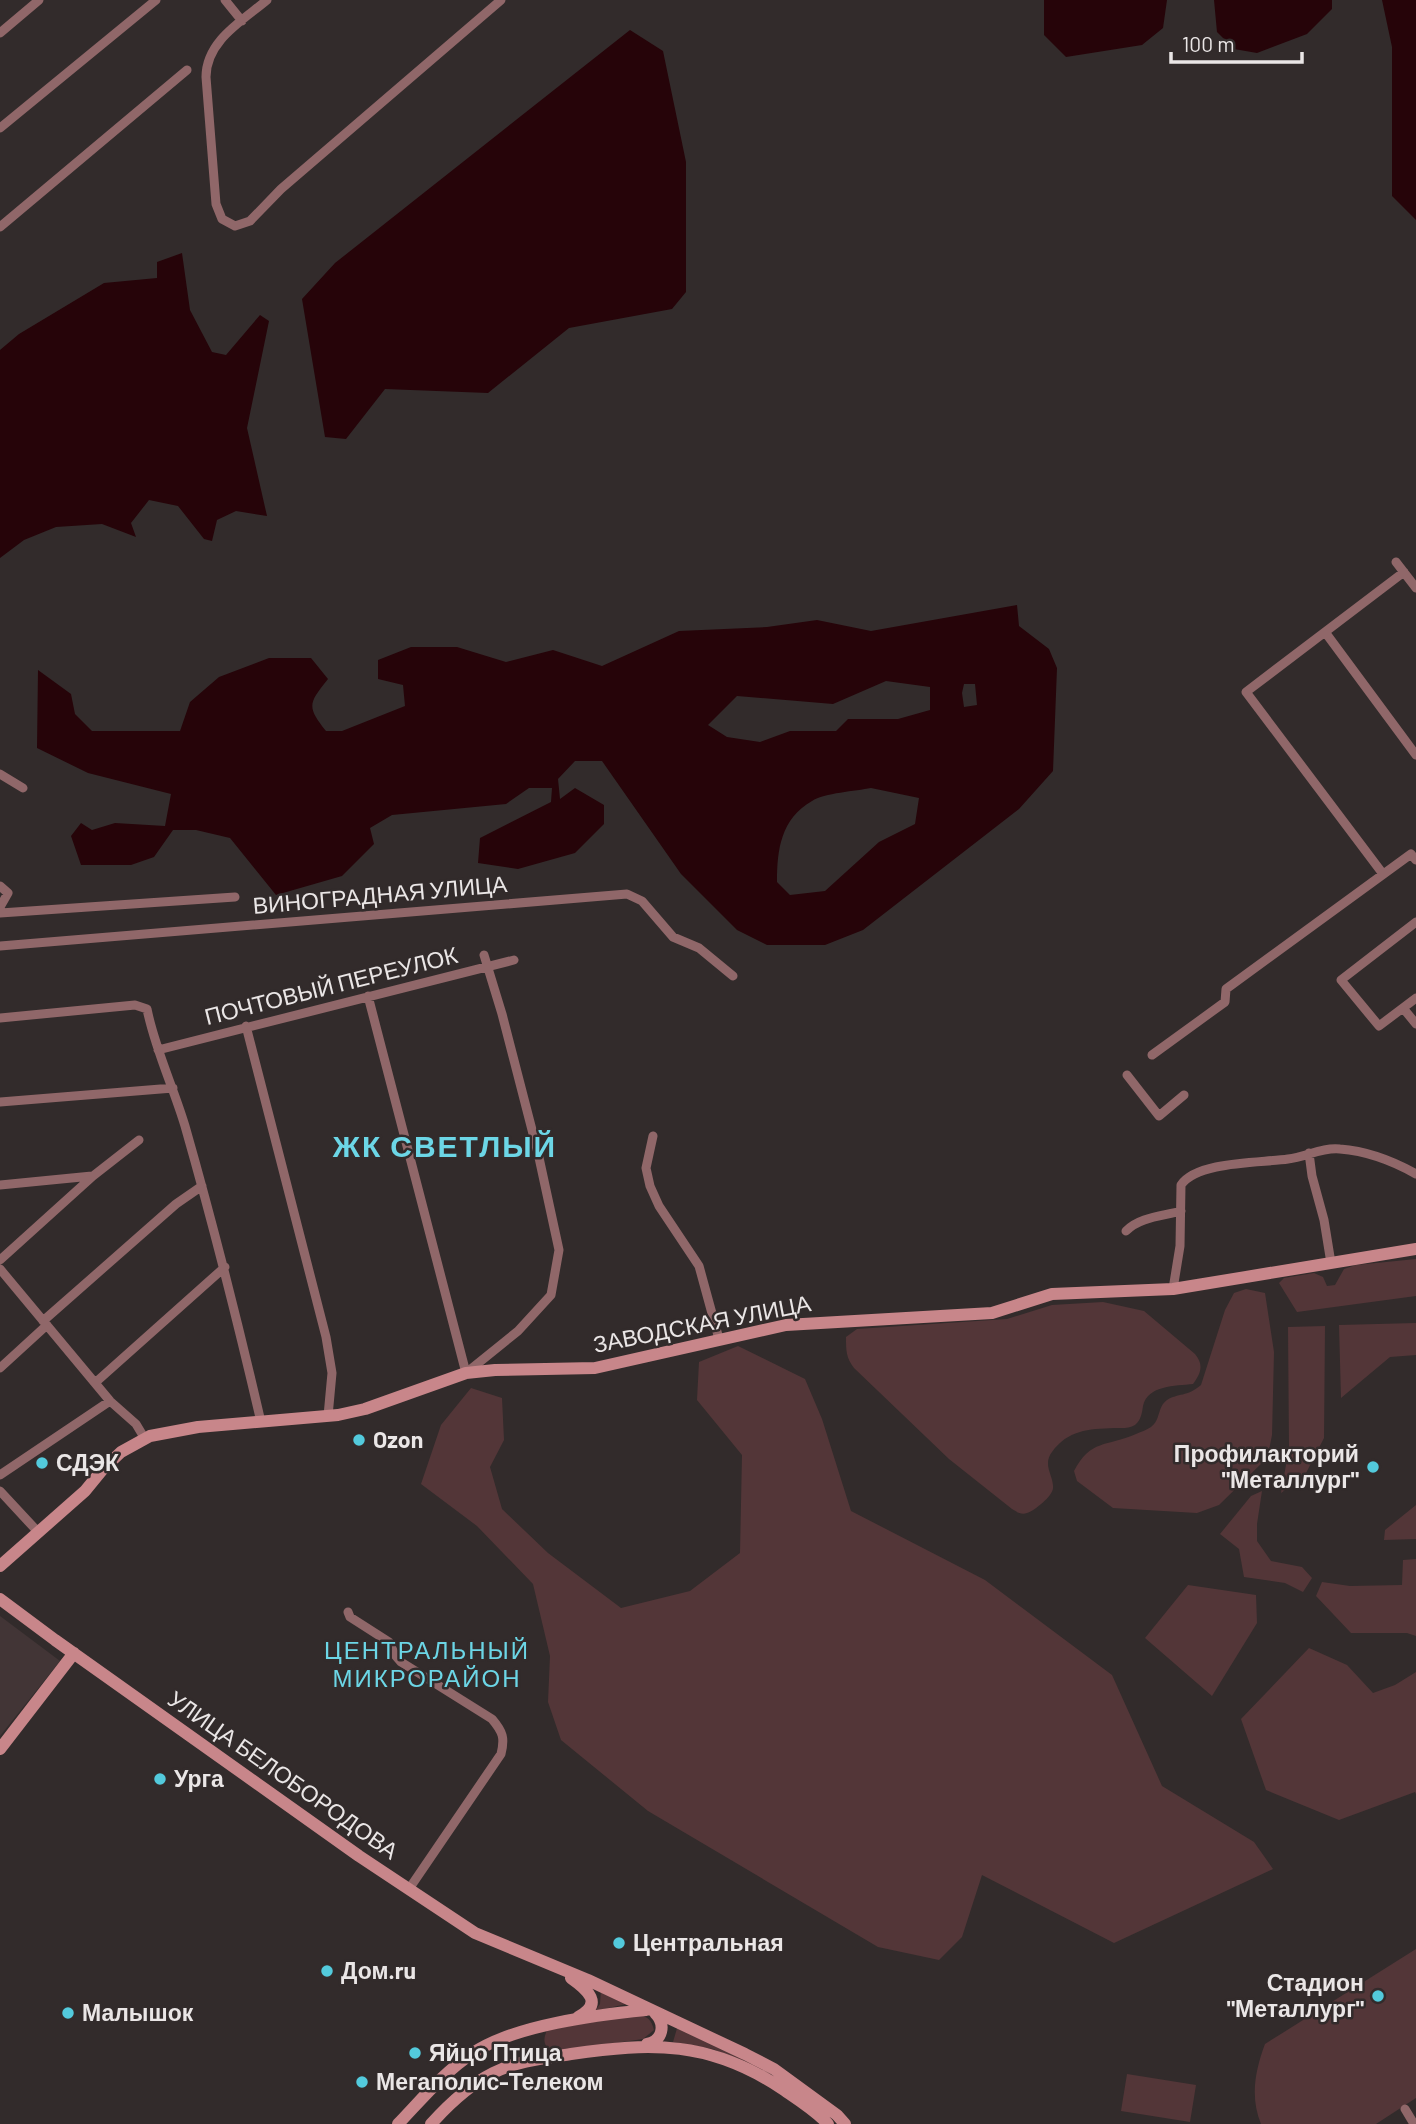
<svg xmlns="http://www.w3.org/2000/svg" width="1416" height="2124" font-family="Barlow,sans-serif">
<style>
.built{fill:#423536}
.green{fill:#533638}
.water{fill:#260409;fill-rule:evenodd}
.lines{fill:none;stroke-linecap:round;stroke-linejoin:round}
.street{stroke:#906769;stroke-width:9}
.secondary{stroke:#c8868a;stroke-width:12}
.poi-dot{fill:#53cadc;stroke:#322b2b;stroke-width:2.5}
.labels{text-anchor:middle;stroke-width:5;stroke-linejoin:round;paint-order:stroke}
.street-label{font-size:23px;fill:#eae6e6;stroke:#322b2b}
.poi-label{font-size:23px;font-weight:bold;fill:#eae6e6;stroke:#322b2b;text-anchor:start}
.neighbourhood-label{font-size:24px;letter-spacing:2px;fill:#6cd6e6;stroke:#322b2b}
.district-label{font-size:30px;font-weight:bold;letter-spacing:2px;fill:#6cd6e6;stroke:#322b2b}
</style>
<rect width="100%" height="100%" fill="#322b2b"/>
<path class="built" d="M0 1616 60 1661 0 1736Z"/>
<path class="green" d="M1416 1259V1296L1297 1312 1279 1283 1284 1278 1314 1273 1323 1277 1327 1286 1335 1285 1344 1269 1356 1265Z
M1246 1289 1265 1293 1274 1352 1272 1435 1269 1450 1266 1459 1219 1505 1197 1513 1113 1508 1077 1481 1074 1471C1091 1439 1106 1447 1136 1434 1140 1432 1147 1430 1151 1427 1161 1420 1157 1407 1167 1400 1178 1393 1187 1397 1201 1385L1225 1310 1234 1293Z
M1103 1302 1144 1311 1195 1354C1204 1365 1201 1373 1193 1384 1175 1386 1148 1385 1143 1406 1142 1413 1141 1420 1135 1425 1129 1429 1121 1428 1114 1428 1088 1429 1068 1430 1052 1452 1042 1465 1054 1476 1053 1488 1053 1496 1034 1511 1027 1513 1021 1515 1017 1512 1012 1509L949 1459 854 1368C846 1358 846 1350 846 1337L857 1329 1007 1319 1052 1305Z
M1416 1323V1355L1390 1357 1341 1398 1339 1325Z
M1325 1326 1324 1438 1305 1475 1281 1493 1289 1448 1288 1327Z
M738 1346 805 1379 822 1419 851 1511 985 1580 1112 1675 1162 1786 1254 1842 1273 1869 1114 1943 982 1875 962 1937 939 1960 878 1947 648 1811 561 1740 548 1702 550 1656 533 1584 477 1526 421 1484 441 1425 471 1388 502 1398 504 1440 490 1467 502 1509 548 1553 621 1608 690 1591 740 1553 742 1455 697 1400 699 1362Z
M1262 1491 1257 1524V1541L1271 1561 1302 1567 1312 1578 1303 1592 1285 1583 1244 1577 1239 1549 1220 1534 1251 1496Z
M1416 1505V1539L1384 1540 1385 1530Z
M1416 1559V1636L1407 1633H1351L1316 1596 1322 1582 1350 1586 1402 1585 1403 1560Z
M1188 1585 1256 1595 1257 1623 1212 1696 1145 1638Z
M1309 1648 1347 1665 1373 1693 1395 1685 1416 1672V1794L1415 1792 1339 1820 1266 1790 1241 1719Z
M1416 1949V2098L1376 2124H1261C1250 2097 1255 2071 1265 2044Z
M601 1990 631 2003 595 2011 600 2004Z
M637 2014C648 2017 651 2019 654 2030L643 2039 552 2052C543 2045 543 2040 547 2030Z
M678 2025 772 2073 770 2075 713 2049 673 2042Z
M1127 2074 1196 2085 1190 2122 1121 2111Z"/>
<path class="water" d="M1044 0H1167L1163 28 1142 45 1066 57 1044 35Z
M1214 0H1332V9L1307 34 1257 53 1234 49 1217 32Z
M1382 0H1416V220L1392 196V47Z
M630 30 663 51 686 162V292L672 309 569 328 488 393 385 389 346 439 325 437 302 299 335 263Z
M182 253 190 310 212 352 226 355 260 315 269 321 247 428 267 516 236 511 217 520 212 541 204 539 178 506 149 500 131 523 136 537 102 524 56 527 24 540 0 558V350L19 334 104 283 157 278V262Z
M1017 605 1019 626 1049 649 1057 668 1053 771 1019 809 863 930 825 945H767L737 930 681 874 602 761H575L558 779 560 799 575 788 604 805V824L575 853 518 869 478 863 480 838 551 802 552 788H529L506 804 392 815 370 828 374 844 342 876 276 895 230 838 196 830H173L154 857 131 865H81L71 836 81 823 92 830 115 823 165 826 171 794 88 773 37 748 38 670 71 694 75 714 92 731H180L190 702 219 677 269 658H311L328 679C309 703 306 706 326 731H342L405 706 403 685 378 679V660L411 647H457L506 662 553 650 602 666 679 631 767 627 817 620 871 631ZM886 681 930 687V710L898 719H848L836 731H790L760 742 727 737 708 725 737 696 833 704ZM964 684H975L977 705 964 707 962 693ZM871 788 919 798 915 824 879 842 825 891 790 895 777 882C777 849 781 819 812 801 824 793 856 791 871 788Z"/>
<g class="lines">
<path class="street" d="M225 0 242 21
M267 0C242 21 206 41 206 77L216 204 222 219 235 226 250 221 281 189 501 0
M0 33 39 0
M0 128 156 0
M0 227 187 70
M1396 562 1416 588
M1325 632 1416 755
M0 774 23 788
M1383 874 1246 692 1404 572
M0 886 8 893 0 907
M0 913 235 897
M1416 922 1341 980 1379 1026 1416 998
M0 946 627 894 642 901 673 937 699 948 733 976
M368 996 466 1373 518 1331 551 1295 559 1250 538 1153 502 1014 484 955
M1403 1008 1416 1024
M0 1018 135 1005 147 1009C155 1049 173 1086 185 1126 213 1224 238 1323 261 1422
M246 1026 326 1337 332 1373 328 1416
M158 1050 514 960
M1152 1055 1225 1002 1226 989 1411 854 1416 860
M1127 1075 1159 1116 1184 1095
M0 1102 173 1088
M653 1136 646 1168 650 1186 659 1206 699 1266 719 1339
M1309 1153 1312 1176 1324 1220 1331 1263
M0 1185 92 1176
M1126 1231C1139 1217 1163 1216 1181 1211
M0 1260 93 1176 139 1140
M0 1269 110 1401 136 1424 145 1439
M1173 1289 1180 1246 1181 1185C1197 1161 1261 1163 1288 1159 1306 1157 1322 1147 1340 1149 1366 1151 1393 1161 1416 1174
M43 1321 176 1204 202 1186
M0 1368 47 1325
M96 1382 225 1267
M0 1475 110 1401
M0 1491 39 1533
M348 1612 350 1617 389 1642 395 1655 401 1662 492 1719C503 1732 505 1738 501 1754L409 1889
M1405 2109 1414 2124"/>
<path class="secondary" d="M0 1566 85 1491 103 1469 121 1452 150 1436 198 1427 338 1415 365 1409 466 1373 495 1370 595 1368 786 1325 992 1313 1052 1294 1173 1289 1416 1249
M0 1599 55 1640 359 1856 475 1933 588 1980 745 2054 774 2069 837 2115 845 2124
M0 1749 74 1653
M571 1978C588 1990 604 2004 578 2017
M647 2044C663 2041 666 2024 655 2013
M398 2124C422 2099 444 2072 473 2053 515 2025 596 2015 646 2010
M431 2124C449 2104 469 2085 493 2073 516 2061 545 2058 571 2054 652 2042 710 2041 781 2088 797 2099 815 2110 828 2124"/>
</g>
<g class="poi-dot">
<circle cx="359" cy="1440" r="7"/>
<circle cx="42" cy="1463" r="7"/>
<circle cx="1373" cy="1467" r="7"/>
<circle cx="160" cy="1779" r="7"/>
<circle cx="619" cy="1943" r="7"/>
<circle cx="327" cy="1971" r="7"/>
<circle cx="1378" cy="1996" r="7"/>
<circle cx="68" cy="2013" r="7"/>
<circle cx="415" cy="2053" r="7"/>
<circle cx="362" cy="2082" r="7"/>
</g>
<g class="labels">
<g class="street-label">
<text transform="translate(380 895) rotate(-5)" y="8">ВИНОГРАДНАЯ УЛИЦА</text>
<text transform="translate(331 986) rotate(-14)" y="8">ПОЧТОВЫЙ ПЕРЕУЛОК</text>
<text transform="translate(702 1324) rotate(-11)" y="8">ЗАВОДСКАЯ УЛИЦА</text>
<text transform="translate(283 1775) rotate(35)" y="8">УЛИЦА БЕЛОБОРОДОВА</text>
</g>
<g class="poi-label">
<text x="373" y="1448">Ozon</text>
<text x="1359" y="1462" text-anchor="end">Профилакторий<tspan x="1359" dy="26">"Металлург"</tspan></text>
<text x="56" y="1471">СДЭК</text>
<text x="174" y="1787">Урга</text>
<text x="633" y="1951">Центральная</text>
<text x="341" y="1979">Дом.ru</text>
<text x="1364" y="1991" text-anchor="end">Стадион<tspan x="1364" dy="26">"Металлург"</tspan></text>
<text x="82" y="2021">Малышок</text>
<text x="429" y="2061">Яйцо Птица</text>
<text x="376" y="2090">Мегаполис-Телеком</text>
</g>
<g class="neighbourhood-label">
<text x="427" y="1659">ЦЕНТРАЛЬНЫЙ<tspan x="427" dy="28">МИКРОРАЙОН</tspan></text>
</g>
<g class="district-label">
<text x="445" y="1157">ЖК СВЕТЛЫЙ</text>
</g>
</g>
<path d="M1171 52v10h131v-10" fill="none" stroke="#eae6e6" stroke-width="3.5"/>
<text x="1182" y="52" font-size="21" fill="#eae6e6" stroke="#322b2b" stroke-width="5" paint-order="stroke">100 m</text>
</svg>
